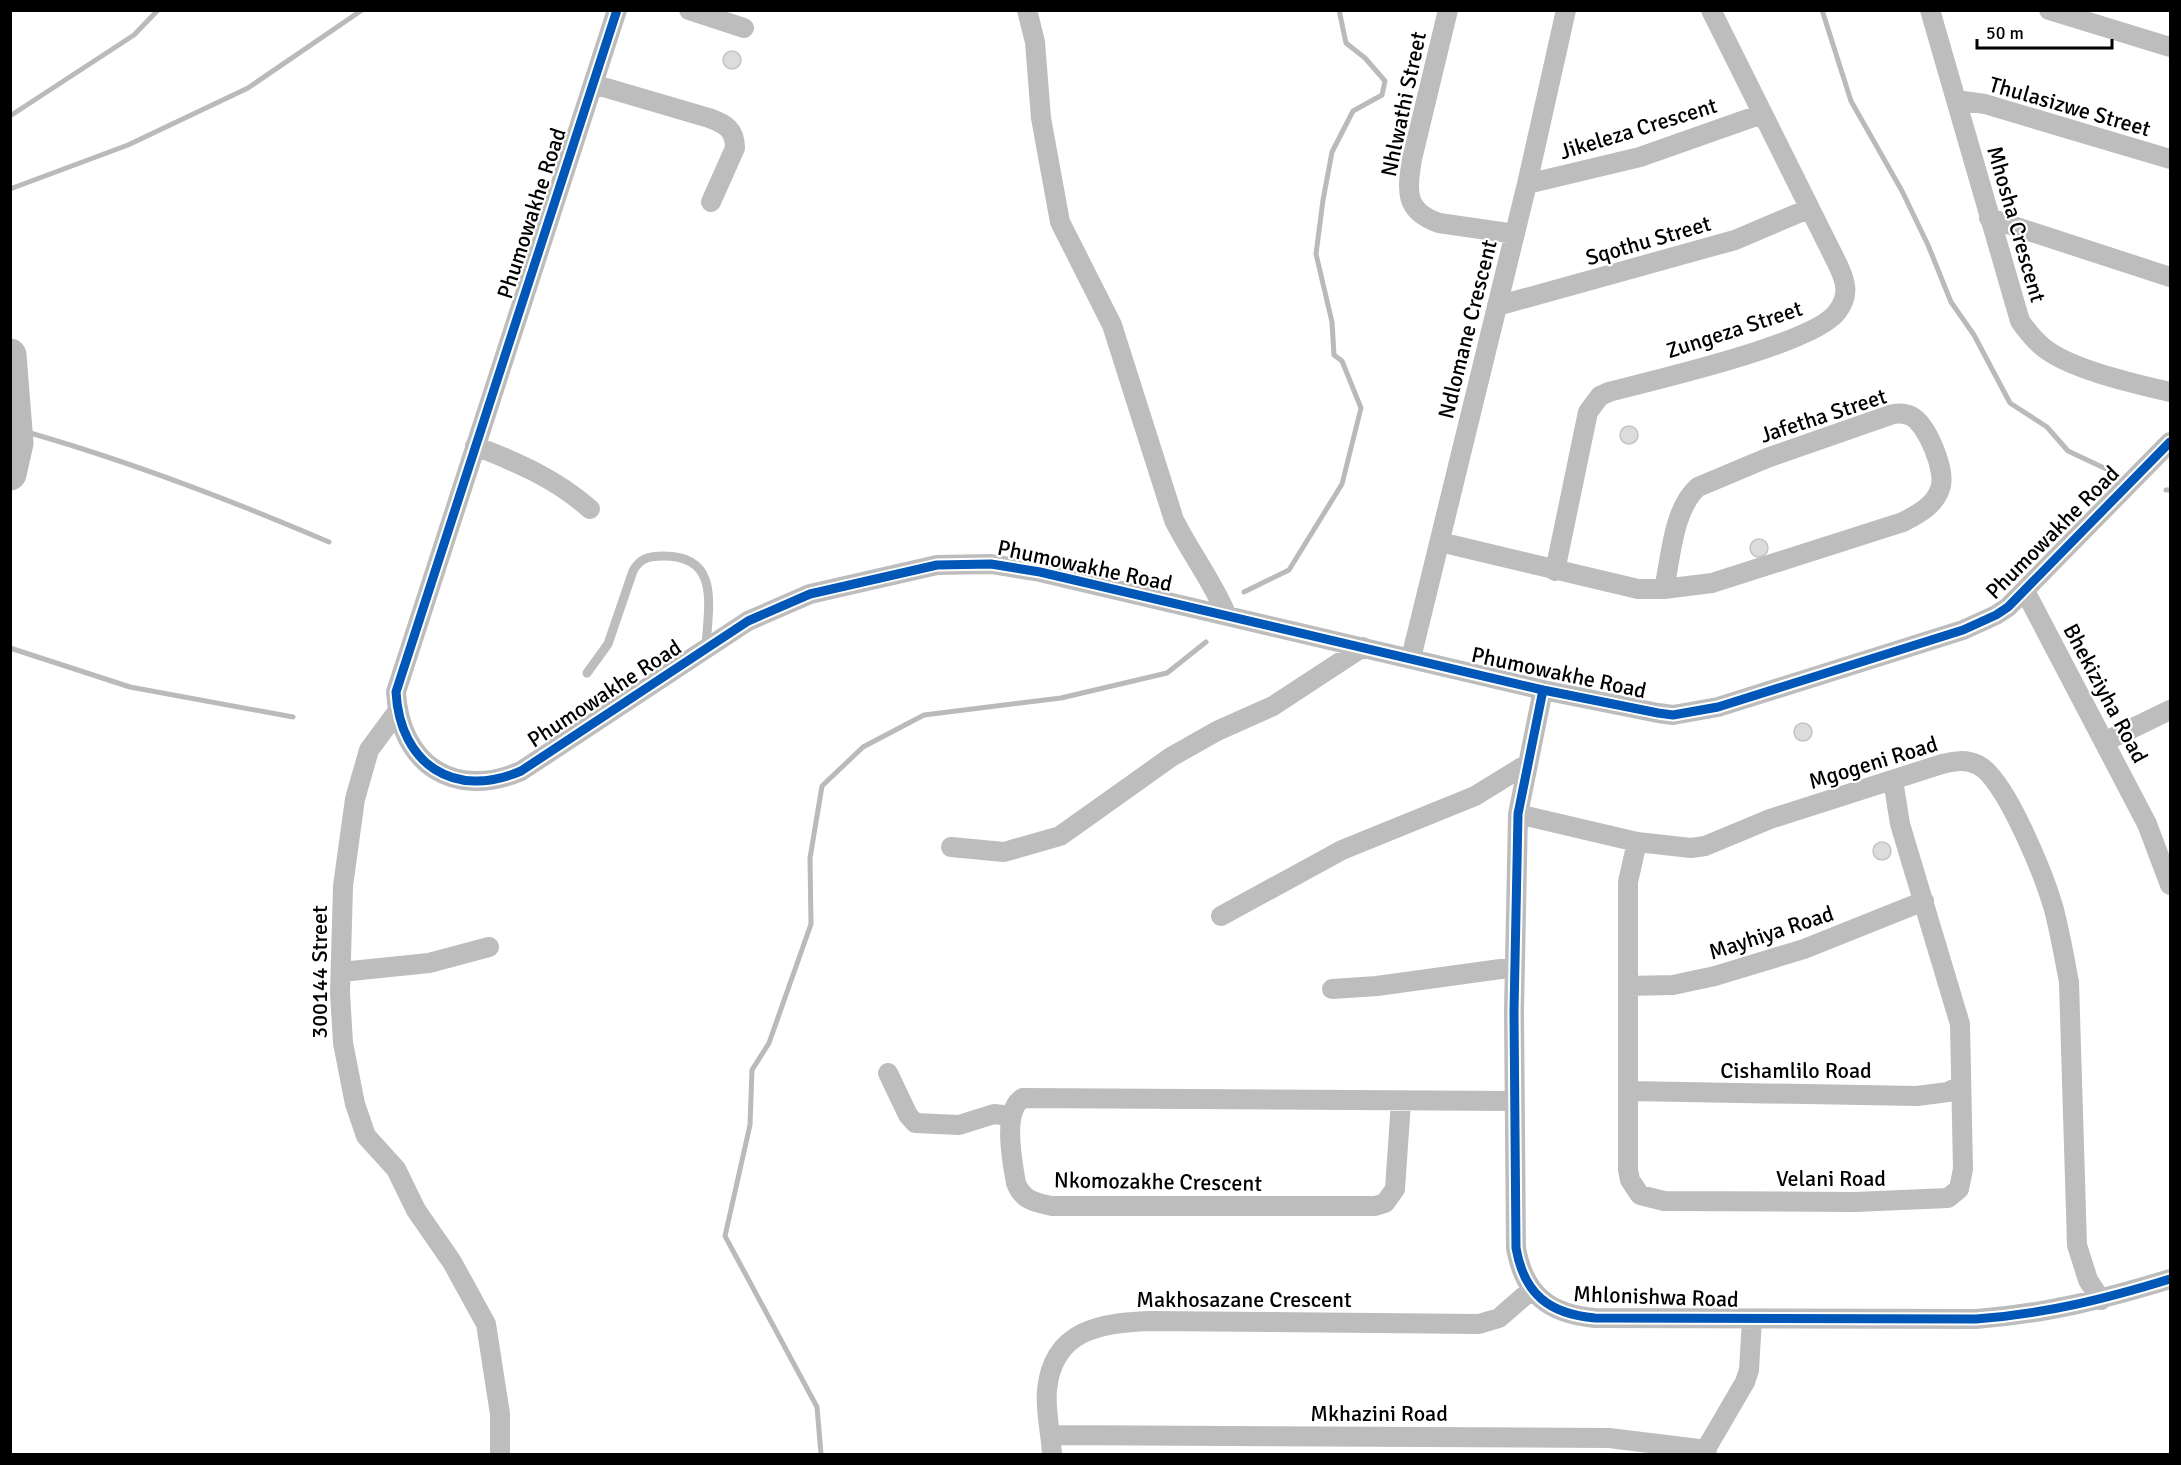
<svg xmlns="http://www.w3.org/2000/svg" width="2181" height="1465" font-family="Signika,sans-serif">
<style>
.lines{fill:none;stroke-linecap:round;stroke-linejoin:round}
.stream{stroke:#bababa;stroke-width:5}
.river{stroke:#bababa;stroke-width:33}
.building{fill:#dcdcdc;stroke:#c4c4c4;stroke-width:1.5}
.service{stroke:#bdbdbd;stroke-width:9}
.minor{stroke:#bdbdbd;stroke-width:20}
.cycleway-casing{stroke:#fff;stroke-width:13}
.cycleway{stroke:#0057b8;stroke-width:9}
.labels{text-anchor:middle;stroke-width:4.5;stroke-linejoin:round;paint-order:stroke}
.street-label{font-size:22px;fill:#000;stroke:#fff}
</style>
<rect width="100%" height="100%" fill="#fff"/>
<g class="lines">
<path class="stream" d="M1822 10 1851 101 1902 191 1928 245 1951 302 1974 335 2010 403 2047 427 2068 451 2117 474
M10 116 134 35 158 10
M10 189 128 145 248 88 362 10
M16 429C124 459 226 498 329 542
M2166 490H2170
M1244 592 1289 570 1342 484 1361 408 1342 361 1334 355 1332 322 1316 254 1323 200 1332 152 1353 111 1382 95 1385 81 1365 58 1346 43 1339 10
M10 648 130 687 293 717
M821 1454 817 1407 725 1236 750 1125 752 1070 769 1043 811 924 810 858 822 786 863 747 924 715 1061 698 1167 673 1206 642"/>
<path class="river" d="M10 355 17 443 10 474"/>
</g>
<path class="building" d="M723 60a9 9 0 1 1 18 0a9 9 0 1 1-18 0Z
M1620 435a9 9 0 1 1 18 0a9 9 0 1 1-18 0Z
M1750 548a9 9 0 1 1 18 0a9 9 0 1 1-18 0Z
M1794 732a9 9 0 1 1 18 0a9 9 0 1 1-18 0Z
M1873 851a9 9 0 1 1 18 0a9 9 0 1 1-18 0Z"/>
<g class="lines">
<path class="service" d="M587 673 608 644 633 571C640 558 649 556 664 556 721 556 708 607 706 647"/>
<path class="minor" d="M617 10 396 692C400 764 454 800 521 771L748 621 810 594 937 565 991 564 1040 572 1543 690 1658 713 1673 715 1718 707 1963 630 1996 615 2008 607 2170 442
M689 10 744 28
M1027 10 1035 42 1041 118 1060 222 1112 325 1174 520C1191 554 1212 580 1227 616
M1448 10 1412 159C1407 191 1404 211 1439 223L1515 234
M1930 10 2020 321C2027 331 2034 340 2044 348 2072 370 2136 384 2170 392
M2049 10 2170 47
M593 84 709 118C726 124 735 130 735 148L711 202
M1956 100 1985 104 2170 159
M1527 184 1640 157 1762 114
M1989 218 2170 277
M1497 306 1735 240 1808 209
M475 446C517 462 556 479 590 509
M1440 542 1638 589H1664L1712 583 1903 522C1918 514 1934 506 1940 489 1947 472 1927 424 1911 416 1905 413 1899 413 1893 414L1767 458 1698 487C1673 509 1671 557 1664 589
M1555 571 1588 412 1600 396 1609 392C1654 380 1814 344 1837 312 1850 295 1846 282 1838 265L1711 10
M2025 591 2147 824 2170 885
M1411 658 1527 184 1566 10
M1543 690 1518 814 1514 1011 1516 1248C1524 1294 1549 1314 1595 1318L1976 1319C2045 1314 2105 1299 2170 1279
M397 712 369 750 355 799 343 886 340 993 343 1043 355 1104 366 1136 396 1169 416 1210 452 1262 486 1324 500 1414V1454
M2104 742 2170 710
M1518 814 1637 842 1691 848 1705 846 1770 819 1942 764C1955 761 1966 759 1978 765 2005 777 2044 876 2053 906 2060 931 2064 957 2069 982L2077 1245 2088 1280 2101 1300
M1637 842 1628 882V1170L1630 1180 1640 1195 1664 1201 1855 1202 1948 1198 1959 1189 1963 1169 1960 1024 1900 824 1893 780
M951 847 1004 852 1060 836 1171 757 1217 731 1273 706 1363 647
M1221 916 1342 850 1475 796 1527 764
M341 972 429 963 489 947
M1628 986 1673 985 1715 976 1804 949 1924 901
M1332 989 1377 986 1515 967
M888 1073 908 1115 915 1123 959 1125 994 1114 1010 1116
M1628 1091 1917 1096 1948 1092 1961 1085
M1401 1102 1395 1189 1385 1203 1375 1206H1052C1036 1203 1022 1200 1016 1183 1012 1161 1002 1110 1023 1098L1514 1101
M1051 1435 1609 1438 1707 1450
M1052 1454C1051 1433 1045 1411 1047 1390 1053 1329 1101 1323 1150 1321L1479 1324 1499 1318 1531 1290
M1703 1454 1745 1382 1749 1370 1752 1319"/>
<defs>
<path id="cycleway" d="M617 10 396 692C400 764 454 800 521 771L748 621 810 594 937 565 991 564 1040 572 1543 690 1658 713 1673 715 1718 707 1963 630 1996 615 2008 607 2170 442
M1543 690 1518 814 1514 1011 1516 1248C1524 1294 1549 1314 1595 1318L1976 1319C2045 1314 2105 1299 2170 1279"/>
</defs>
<use href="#cycleway" class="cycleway-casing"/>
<use href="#cycleway" class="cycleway"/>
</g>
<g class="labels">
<g class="street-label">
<text transform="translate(1403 104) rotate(-78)" y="8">Nhlwathi Street</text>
<text transform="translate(2070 106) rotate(16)" y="8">Thulasizwe Street</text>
<text transform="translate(1638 128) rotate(-17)" y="8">Jikeleza Crescent</text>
<text transform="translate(531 213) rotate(-72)" y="8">Phumowakhe Road</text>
<text transform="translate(2017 224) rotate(74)" y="8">Mhosha Crescent</text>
<text transform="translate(1648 240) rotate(-16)" y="8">Sqothu Street</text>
<text transform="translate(1467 329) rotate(-76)" y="8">Ndlomane Crescent</text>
<text transform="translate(1734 329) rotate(-18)" y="8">Zungeza Street</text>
<text transform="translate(1823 415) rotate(-18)" y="8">Jafetha Street</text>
<text transform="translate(2052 532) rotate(-45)" y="8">Phumowakhe Road</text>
<text transform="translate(1085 565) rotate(12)" y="8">Phumowakhe Road</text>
<text transform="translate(1559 672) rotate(12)" y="8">Phumowakhe Road</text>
<text transform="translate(604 693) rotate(-33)" y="8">Phumowakhe Road</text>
<text transform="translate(2106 693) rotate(62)" y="8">Bhekiziyha Road</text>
<text transform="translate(1873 762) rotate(-17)" y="8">Mgogeni Road</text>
<text transform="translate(1771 932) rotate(-18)" y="8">Mayhiya Road</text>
<text transform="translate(319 972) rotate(-90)" y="8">300144 Street</text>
<text x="1796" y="1078">Cishamlilo Road</text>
<text x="1831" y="1186">Velani Road</text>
<text transform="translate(1158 1181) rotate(1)" y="8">Nkomozakhe Crescent</text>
<text transform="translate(1656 1296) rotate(2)" y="8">Mhlonishwa Road</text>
<text x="1244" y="1307">Makhosazane Crescent</text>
<text x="1379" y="1421">Mkhazini Road</text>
</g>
</g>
<rect width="2181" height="1465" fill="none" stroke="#000000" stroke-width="24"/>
<path d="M1977 39v9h135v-9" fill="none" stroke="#000000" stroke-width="3"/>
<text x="1986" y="39" font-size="18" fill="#000000" stroke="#ffffff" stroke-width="4.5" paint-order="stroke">50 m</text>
</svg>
